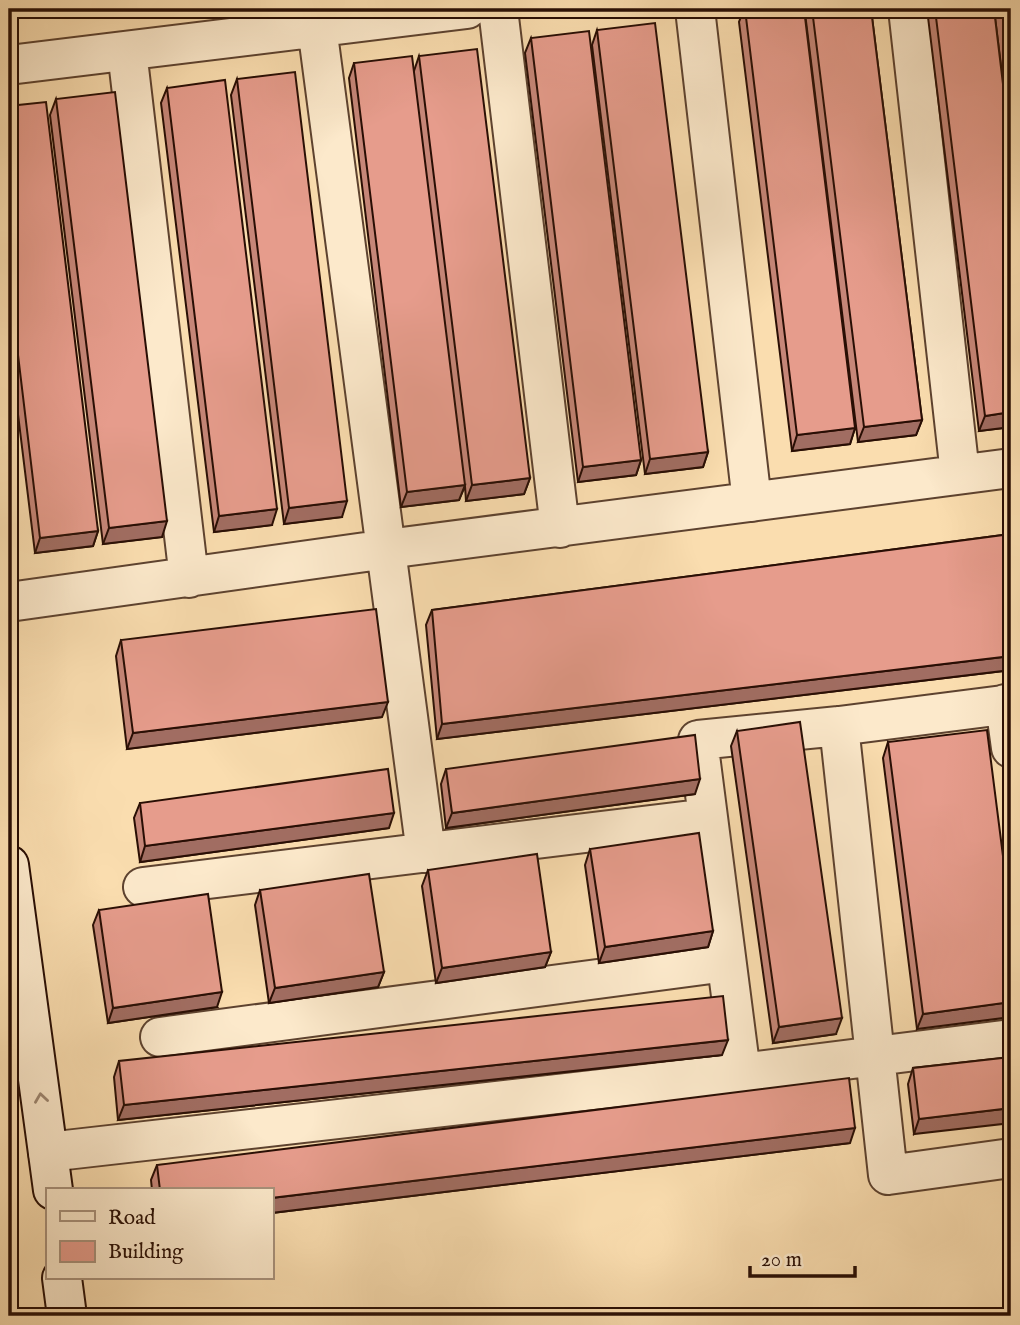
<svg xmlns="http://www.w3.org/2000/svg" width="1020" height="1325" font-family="'IM FELL English',serif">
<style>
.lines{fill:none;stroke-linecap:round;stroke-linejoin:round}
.street-casing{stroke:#5d422f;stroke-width:42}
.secondary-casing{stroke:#290e04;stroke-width:42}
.street{stroke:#fce9cb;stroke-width:38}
.secondary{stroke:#fce9cb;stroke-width:38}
.wall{fill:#c68678;stroke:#290e04;stroke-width:2}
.shaded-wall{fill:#a16d62;stroke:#290e04;stroke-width:2}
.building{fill:#e69c8c;stroke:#290e04;stroke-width:2}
.oneway{stroke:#9d8671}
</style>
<rect width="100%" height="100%" fill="#faddaf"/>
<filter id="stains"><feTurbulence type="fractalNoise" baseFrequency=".00286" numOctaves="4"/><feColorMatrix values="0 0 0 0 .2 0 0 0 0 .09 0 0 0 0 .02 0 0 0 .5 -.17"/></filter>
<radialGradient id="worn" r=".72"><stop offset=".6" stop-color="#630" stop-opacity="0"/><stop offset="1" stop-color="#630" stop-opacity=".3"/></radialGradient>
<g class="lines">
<defs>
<path id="street" d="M498 9 560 528
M695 9 752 502
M908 9 960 474
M317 27 426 853
M127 51 189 578
M9 65 467 9
M9 602 387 549 1011 468
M1005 704 1011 748
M839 726 888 1175 1011 1158
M143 887 708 818
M160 1037 726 962
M741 1073 698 740 839 726 1011 704
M48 1152 741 1073 1011 1039"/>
<path id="secondary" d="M9 865 53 1190
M62 1278 67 1316"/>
</defs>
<use href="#street" class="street-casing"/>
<use href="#secondary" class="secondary-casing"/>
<use href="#street" class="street"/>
<use href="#secondary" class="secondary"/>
</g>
<path class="wall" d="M744 9H804L855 428 850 444 792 451 739 22Z
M807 9H871L922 420 916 435 858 442 805 13Z
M927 9H994L1011 427 979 431Z
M994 9H1011V146Z
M597 30 708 452 703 467 645 474 592 45Z
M531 38 641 460 636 475 578 482 525 53Z
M419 56 530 478 524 494 466 501 465 486 459 500 401 507 349 78 354 63 414 71Z
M237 79 342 517 284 524 231 95Z
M167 88 272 525 214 532 161 103Z
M56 99 162 537 103 544 50 115Z
M9 106 98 531 93 546 35 553 9 341Z
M1011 534V670L437 739 426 625 432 610Z
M121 640 382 717 127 749 116 656Z
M737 731 836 1034 773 1043 731 746Z
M888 742 1011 919 917 1029 883 758Z
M446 769 695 794 446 828 441 784Z
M140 803 389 828 140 862 134 818Z
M590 849 713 931 708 947 599 963 585 865Z
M428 870 551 952 545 967 436 983 422 886Z
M260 890 384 972 378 987 269 1003 255 905Z
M99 910 217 1007 108 1023 93 925Z
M722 1055 118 1120 114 1077 119 1061Z
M1011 1057 914 1134 908 1084 913 1068Z
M850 1143 271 1213V1190H152L151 1180 157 1165Z"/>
<path class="shaded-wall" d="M1011 412V427L979 431 985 416Z
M922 420 916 435 858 442 864 427Z
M855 428 850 444 792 451 797 435Z
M708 452 703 467 645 474 650 459Z
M641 460 636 475 578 482 583 467Z
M530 478 524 494 466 501 472 485Z
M465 485 459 500 401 507 407 492Z
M347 501 342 517 284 524 289 508Z
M277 509 272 525 214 532 219 516Z
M167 521 162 537 103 544 109 528Z
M98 531 93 546 35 553 40 538Z
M1011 656V670L437 739 442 724Z
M388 702 382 717 127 749 133 733Z
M700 779 695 794 446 828 452 813Z
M394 813 389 828 140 862 145 846Z
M713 931 708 947 599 963 605 947Z
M551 952 545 967 436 983 442 968Z
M384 972 378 987 269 1003 275 988Z
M222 992 217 1007 108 1023 113 1008Z
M1011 1002V1017L917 1029 923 1014Z
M842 1018 836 1034 773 1043 779 1027Z
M728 1040 722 1055 118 1120 124 1105Z
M1011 1108V1123L914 1134 919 1119Z
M855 1128 850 1143 271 1213V1198Z"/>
<path class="building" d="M745 9H804L855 428 797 435Z
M812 9H871L922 420 864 427Z
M935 9H994L1011 151V412L985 416Z
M1002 9H1011V85Z
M655 23 708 452 650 459 597 30Z
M589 31 641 460 583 467 531 38Z
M477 49 530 478 472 485 419 56Z
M412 56 465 485 407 492 354 63Z
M295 72 347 501 289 508 237 79Z
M225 80 277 509 219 516 167 88Z
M115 92 167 521 109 528 56 99Z
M46 102 98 531 40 538 9 280V106Z
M1011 534V656L442 724 432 610Z
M376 609 388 702 133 733 121 640Z
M800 722 842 1018 779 1027 737 731Z
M987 730 1011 919V1002L923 1014 888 742Z
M695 735 700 779 452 813 446 769Z
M388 769 394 813 145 846 140 803Z
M699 833 713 931 605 947 590 849Z
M537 854 551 952 442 968 428 870Z
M369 874 384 972 275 988 260 890Z
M208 894 222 992 113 1008 99 910Z
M723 996 728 1040 124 1105 119 1061Z
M1011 1057V1108L919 1119 913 1068Z
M849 1078 855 1128 271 1198V1190H160L157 1165Z"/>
<defs><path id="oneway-chevron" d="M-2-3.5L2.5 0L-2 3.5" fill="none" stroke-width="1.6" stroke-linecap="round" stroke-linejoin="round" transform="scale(1.75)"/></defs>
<use class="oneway" href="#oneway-chevron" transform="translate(41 1098) rotate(-98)"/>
<rect width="1020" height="1325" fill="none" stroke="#faddaf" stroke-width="35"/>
<rect x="10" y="10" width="999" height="1304" fill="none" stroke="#290e04" stroke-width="3.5"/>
<rect x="18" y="18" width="985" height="1290" fill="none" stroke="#290e04" stroke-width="2"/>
<rect x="46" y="1188" width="228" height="91" fill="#fce9cb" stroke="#a8917b" stroke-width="2"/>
<rect x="60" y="1211" width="35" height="10" fill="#fce9cb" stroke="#a8917b" stroke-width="2"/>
<text x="108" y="1224" font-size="21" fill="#290e04">Road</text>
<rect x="60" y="1241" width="35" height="21" fill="#e69c8c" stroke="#a8917b" stroke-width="2"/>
<text x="108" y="1258" font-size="21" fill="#290e04">Building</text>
<path d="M750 1266v10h105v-10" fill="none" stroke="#290e04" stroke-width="3.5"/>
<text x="761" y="1266" font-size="21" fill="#290e04" stroke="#fce9cb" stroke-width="5" paint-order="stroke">20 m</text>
<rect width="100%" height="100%" filter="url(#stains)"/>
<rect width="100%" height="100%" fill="url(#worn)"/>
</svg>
